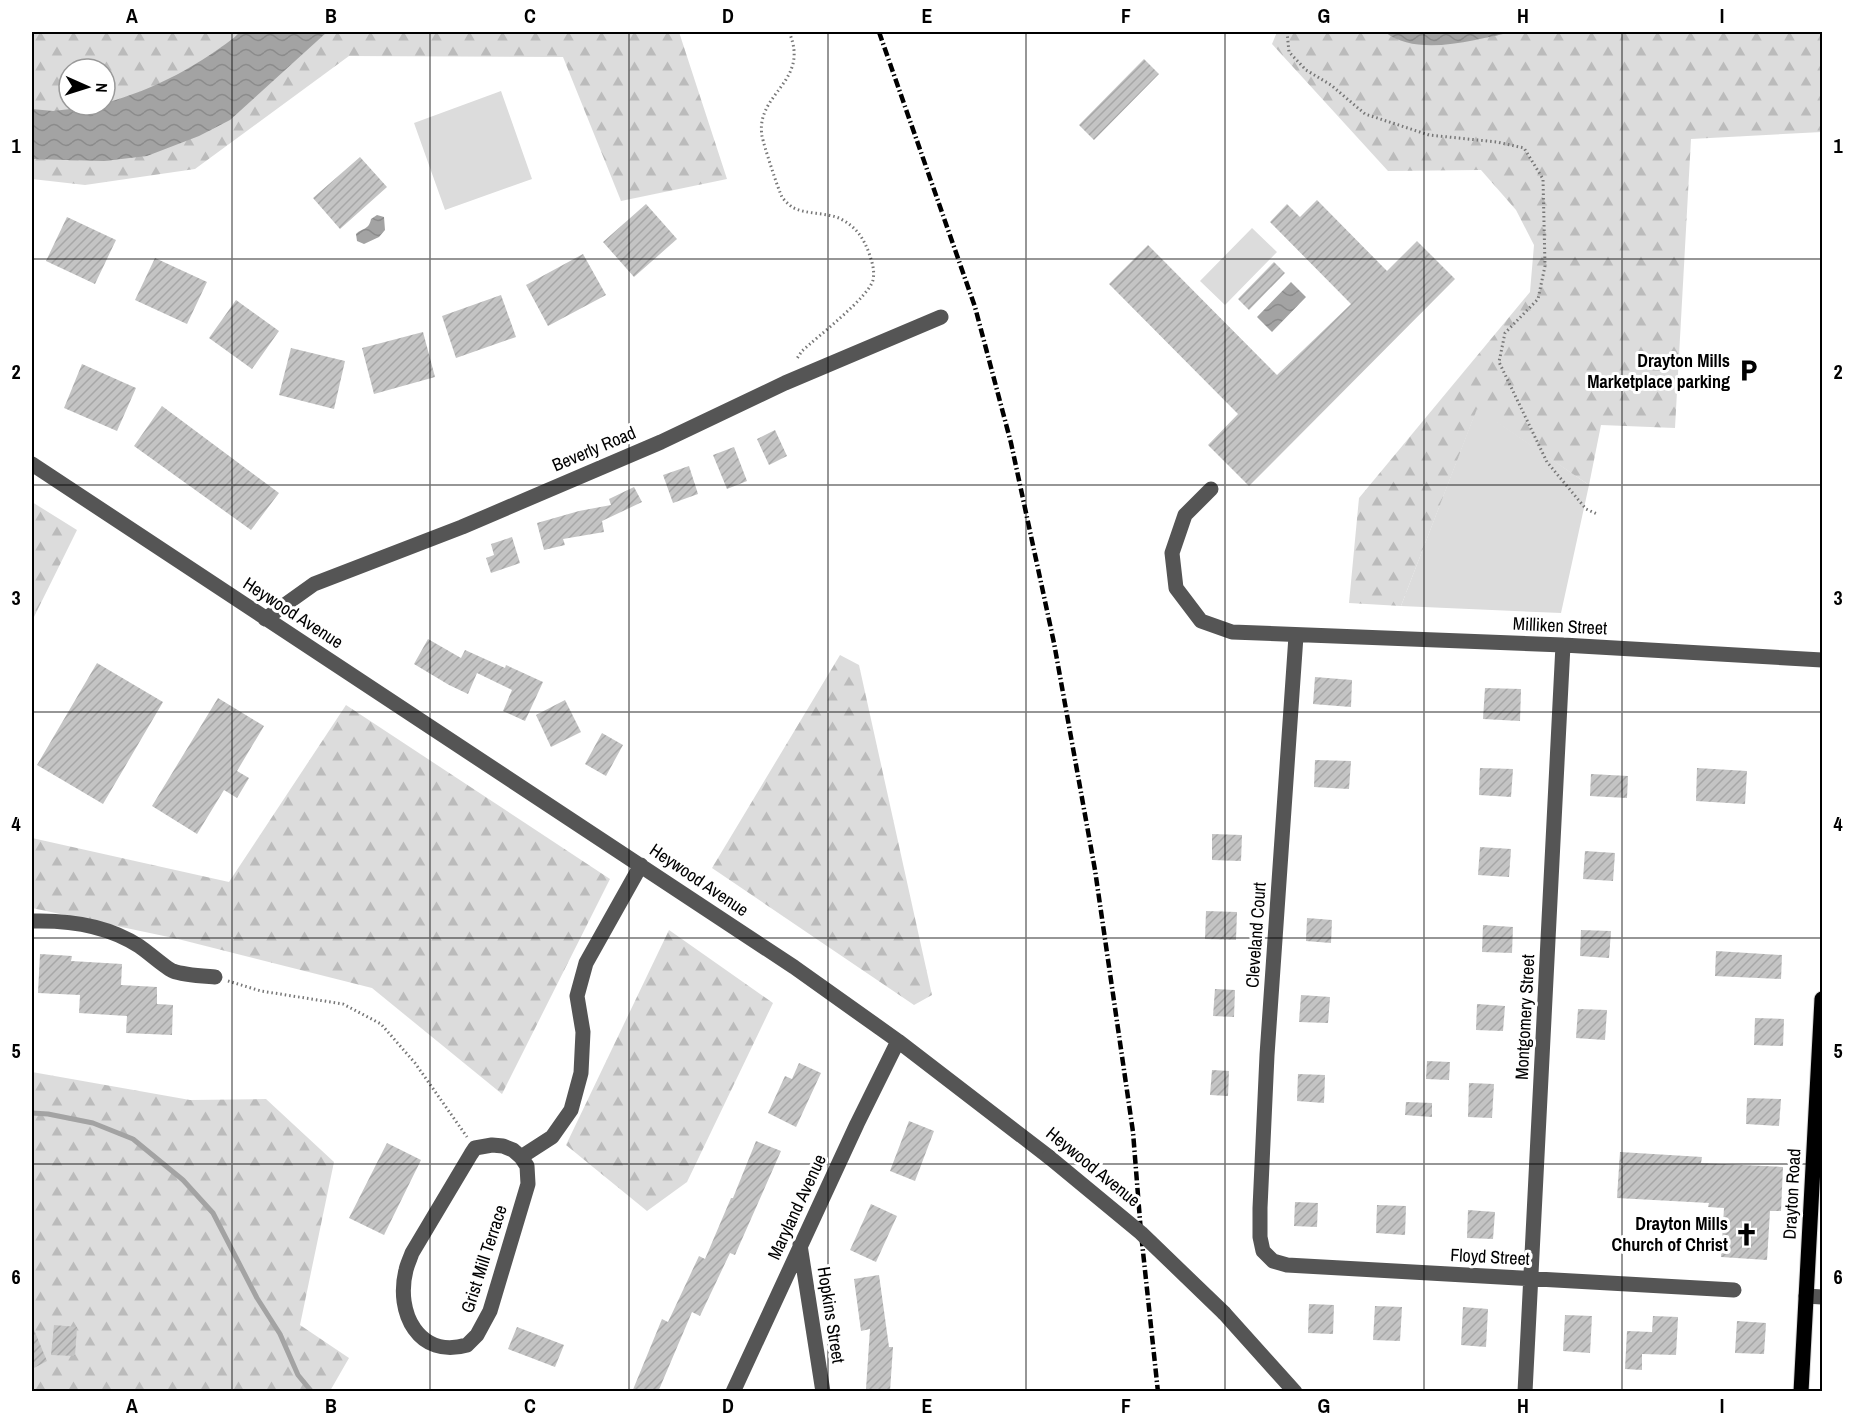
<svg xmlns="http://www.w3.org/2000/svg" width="1854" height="1423" font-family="'Archivo Narrow',sans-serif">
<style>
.grass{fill:#dcdcdc}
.forest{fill:url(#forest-firs);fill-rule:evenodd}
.water{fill:url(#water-waves)}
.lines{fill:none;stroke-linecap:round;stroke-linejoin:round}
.stream{stroke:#a3a3a3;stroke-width:5}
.building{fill:url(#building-hatch)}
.major-casing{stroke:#dbdbdb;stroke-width:17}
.path{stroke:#777;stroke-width:3;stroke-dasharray:1.5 3;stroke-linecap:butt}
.minor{stroke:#555;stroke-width:15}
.major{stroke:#000;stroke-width:15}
.rail{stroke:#000;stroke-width:4.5;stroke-dasharray:9 3 1.5 3;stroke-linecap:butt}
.minor-bridge{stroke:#555;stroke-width:15}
.grid{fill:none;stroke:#000;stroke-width:1.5;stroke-opacity:0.55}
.labels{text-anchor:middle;stroke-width:6;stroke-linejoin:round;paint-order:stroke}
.poi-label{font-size:18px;font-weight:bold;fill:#000;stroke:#fff;text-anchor:end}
.street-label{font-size:18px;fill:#000;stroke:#fff}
.neatline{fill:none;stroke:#000;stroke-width:2}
.grid-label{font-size:20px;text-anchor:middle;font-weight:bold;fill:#000}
</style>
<defs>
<pattern id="forest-firs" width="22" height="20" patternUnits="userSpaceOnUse" patternTransform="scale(1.5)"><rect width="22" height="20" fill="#dcdcdc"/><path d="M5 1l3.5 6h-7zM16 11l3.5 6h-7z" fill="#bbb"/></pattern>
<pattern id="water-waves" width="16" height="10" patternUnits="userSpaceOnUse" patternTransform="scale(1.5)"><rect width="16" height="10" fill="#a3a3a3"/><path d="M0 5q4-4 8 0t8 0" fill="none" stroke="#8b8b8b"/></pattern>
<pattern id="building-hatch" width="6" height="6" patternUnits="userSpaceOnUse" patternTransform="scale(1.5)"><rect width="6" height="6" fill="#c4c4c4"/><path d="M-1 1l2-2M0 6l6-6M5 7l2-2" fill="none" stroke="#a7a7a7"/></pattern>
</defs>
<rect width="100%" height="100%" fill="#fff"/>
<path class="grass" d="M501 91 532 179 445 210 414 123Z
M1252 228 1277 252 1225 305 1200 281Z
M1477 408 1589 485 1561 613 1401 606Z"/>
<path class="forest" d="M32 32H679L727 179 621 201 563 57 349 56 195 169 85 185 32 179ZM69 69H105V105H69Z
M1277 32H1822V132L1691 139 1675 428 1601 425 1589 485 1477 409 1401 606 1349 603 1359 498 1530 292 1534 245 1516 210 1481 170 1388 171 1272 44Z
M32 502 77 530 32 621Z
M840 655 859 665 932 995 914 1005 712 868Z
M346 705 610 879 502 1094 372 988 178 939 32 908V838L229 882Z
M669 930 773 1003 687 1182 647 1211 566 1145Z
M32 1072 190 1100 266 1099 334 1162 300 1325 349 1358 330 1391H32Z"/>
<path class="water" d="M241 32H327L230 120 199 136 147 156 104 161 32 159V109L53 111 105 105V103C154 90 202 64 241 32Z
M1385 32H1513C1476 39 1418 58 1385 32Z
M377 215 384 217 385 230 379 237 364 244 357 241 356 234C362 228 369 230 371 219Z
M1291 282 1306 297 1272 332 1257 317Z"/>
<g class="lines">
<path class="stream" d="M32 1113 48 1114 93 1123 133 1139 183 1180 213 1213 257 1298 280 1334 298 1375 312 1392"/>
</g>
<path class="building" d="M1144 59 1159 74 1094 140 1079 125Z
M360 157 387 187 340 229 313 198Z
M1317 200 1387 271 1417 241 1455 279 1249 486 1208 445 1238 414 1109 284 1148 245 1277 375 1351 304 1270 222 1287 204 1300 217Z
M646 204 677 239 634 277 603 242Z
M67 217 116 240 95 284 46 261Z
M583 254 606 295 548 326 526 285Z
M155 258 207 282 187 324 135 300Z
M1274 262 1285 273 1249 310 1238 299Z
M501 295 516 337 456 358 442 316Z
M236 300 279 331 252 369 209 338Z
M423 332 435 377 374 394 362 348Z
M291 348 345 361 334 409 279 395Z
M82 364 136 388 117 431 64 408Z
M162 406 279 493 251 530 134 446Z
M775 430 787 456 769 465 757 439Z
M734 447 747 481 727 489 713 455Z
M689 466 698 494 673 503 663 475Z
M634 487 642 502 602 521 604 532 563 539 565 545 544 550 537 523 579 511 611 505 609 499Z
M512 537 520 563 491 573 486 558 494 555 491 544Z
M428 639 461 658 465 650 505 668 506 665 543 682 525 721 503 711 512 690 477 673 468 694 449 685 414 664Z
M97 663 163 702 103 804 37 765Z
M1315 677 1352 680 1351 707 1313 704Z
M1485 688 1521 689 1520 721 1483 719Z
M218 698 264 726 237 771 249 778 237 798 224 790 197 834 152 806Z
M565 700 581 732 551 747 536 715Z
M602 733 623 745 606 776 585 764Z
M1315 760 1351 761 1349 789 1314 787Z
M1480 768 1513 769 1511 797 1479 795Z
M1697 768 1747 771 1745 804 1696 801Z
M1591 774 1628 776 1627 798 1590 796Z
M1212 834 1242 835 1241 861 1212 860Z
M1480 847 1511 849 1509 877 1478 875Z
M1585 851 1615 853 1613 881 1583 879Z
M1206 911 1237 912 1236 940 1205 939Z
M1307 918 1332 920 1331 943 1306 941Z
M1483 925 1513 927 1512 953 1482 952Z
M1581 930 1611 931 1609 958 1580 956Z
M1716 951 1782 955 1781 979 1715 976Z
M40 954 72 956 71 961 122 964 121 985 157 987V1004L173 1005 172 1035 126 1033 127 1016 79 1013 80 995 38 993Z
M1215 989 1235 990 1234 1017 1213 1016Z
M1301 995 1330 997 1328 1023 1299 1022Z
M1477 1004 1505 1006 1503 1031 1476 1030Z
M1578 1009 1607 1010 1605 1040 1576 1038Z
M1755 1018 1784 1019 1783 1046 1754 1045Z
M1427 1061 1450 1062 1449 1080 1426 1079Z
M799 1063 821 1073 796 1127 768 1113 785 1076 792 1079Z
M1212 1070 1229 1071 1228 1096 1210 1095Z
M1298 1074 1325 1075 1324 1103 1297 1101Z
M1469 1083 1494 1084 1492 1118 1468 1117Z
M1747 1098 1781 1099 1779 1126 1746 1124Z
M1406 1102 1432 1103V1117L1405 1115Z
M909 1121 934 1131 915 1181 890 1171Z
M756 1141 781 1151 735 1255 730 1253 700 1316 692 1312 658 1392H632L662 1319 668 1322 699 1256 705 1259 731 1198H733Z
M387 1143 421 1160 384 1235 349 1218Z
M1620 1152 1702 1157 1701 1163 1783 1167 1781 1211H1770L1767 1260 1721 1257 1724 1208 1708 1207 1709 1203 1617 1198Z
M1295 1202 1318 1203 1317 1227 1294 1226Z
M871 1204 897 1216 876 1262 850 1250Z
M1377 1205 1406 1206 1405 1235 1376 1233Z
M1468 1210 1495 1212 1493 1239 1467 1238Z
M879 1275 889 1347H893L890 1391 866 1389 870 1329 861 1331 854 1279Z
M1309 1304 1334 1305 1333 1334 1308 1333Z
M1375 1306 1402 1307 1400 1341 1373 1340Z
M1463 1307 1488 1309 1486 1347 1461 1345Z
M1565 1315 1592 1316 1590 1353 1563 1351Z
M1653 1316 1678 1317 1676 1355 1642 1354V1370L1625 1369 1627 1331 1652 1332Z
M1737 1321 1766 1323 1764 1354 1735 1353Z
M32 1325 47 1361 32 1369Z
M54 1325 77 1327 75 1356 51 1355Z
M517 1327 564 1345 555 1367 508 1349Z"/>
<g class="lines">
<defs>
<path id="major" d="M1801 1392 1822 999"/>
</defs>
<use href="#major" class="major-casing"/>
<path class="path" d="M789 32C811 82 755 93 762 136 764 146 778 189 782 197 784 200 789 205 792 207 806 215 827 212 841 219 856 227 863 237 869 253 872 262 875 270 873 280 869 297 817 337 802 351L796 360
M1287 32 1289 52 1306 70 1331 85 1365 114 1429 135 1497 142 1524 148 1543 179 1545 266 1538 299 1505 333 1499 362 1547 462 1586 509 1597 514
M255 592 258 589 272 596
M228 981 261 991 343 1004 381 1024 415 1063 467 1137"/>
<path class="minor" d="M32 464 794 967 898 1041 1049 1157
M1211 489 1185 515 1172 553 1176 588 1201 621 1232 632 1563 645 1822 660
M265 619 314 584 462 527 661 442 785 383 941 317
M1296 636 1267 1055 1260 1208V1237L1263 1251 1273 1261 1287 1265 1734 1290
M32 921C69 920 107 925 139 946 148 952 167 969 173 971 183 975 203 976 215 977
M492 1145 503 1146 513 1150 521 1157 527 1166 528 1184 490 1311 477 1335 467 1345C419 1359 395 1313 406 1270 407 1265 410 1259 412 1253L471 1154 475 1148Z
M521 1157 552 1137 571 1110 581 1073 583 1032 577 996 586 963 641 865
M800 1245 823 1392
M1806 1296 1822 1297
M1224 1313 1295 1392
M733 1392 857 1124 898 1041
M1525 1392 1563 645"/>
<use href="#major" class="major"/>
<path class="rail" d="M879 32 975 307 1011 443 1054 643 1095 870 1133 1132 1141 1233 1158 1392"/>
<path class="minor-bridge" d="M1049 1157 1141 1233 1224 1313"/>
</g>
<path class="grid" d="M232 32V1392M430 32V1392M629 32V1392M828 32V1392M1026 32V1392M1225 32V1392M1424 32V1392M1622 32V1392M32 259H1822M32 485H1822M32 712H1822M32 938H1822M32 1164H1822"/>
<defs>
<symbol id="parking-bare" viewBox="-9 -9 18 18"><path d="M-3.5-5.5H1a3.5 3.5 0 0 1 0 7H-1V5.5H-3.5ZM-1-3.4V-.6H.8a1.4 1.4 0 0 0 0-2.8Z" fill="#000" stroke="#fff" stroke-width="2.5" paint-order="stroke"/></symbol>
<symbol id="church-bare" viewBox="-9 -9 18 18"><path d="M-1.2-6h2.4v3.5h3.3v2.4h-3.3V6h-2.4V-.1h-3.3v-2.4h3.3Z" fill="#000" stroke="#fff" stroke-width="2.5" paint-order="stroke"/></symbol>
</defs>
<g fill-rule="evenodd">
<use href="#parking-bare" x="1732" y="354" width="33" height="33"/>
<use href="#church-bare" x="1730" y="1218" width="33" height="33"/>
</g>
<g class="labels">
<g class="poi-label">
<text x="1730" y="367">Drayton Mills<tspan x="1730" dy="21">Marketplace parking</tspan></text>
<text x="1728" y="1230">Drayton Mills<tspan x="1728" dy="21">Church of Christ</tspan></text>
</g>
<g class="street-label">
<text transform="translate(594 449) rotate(-23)" y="6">Beverly Road</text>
<text transform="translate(293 613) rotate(33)" y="6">Heywood Avenue</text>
<text transform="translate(1560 626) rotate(3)" y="6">Milliken Street</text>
<text transform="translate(699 880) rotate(34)" y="6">Heywood Avenue</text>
<text transform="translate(1256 935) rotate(-86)" y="6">Cleveland Court</text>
<text transform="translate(1525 1017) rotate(-87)" y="6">Montgomery Street</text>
<text transform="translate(1093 1167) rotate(39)" y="6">Heywood Avenue</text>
<text transform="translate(1792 1194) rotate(-87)" y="6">Drayton Road</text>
<text transform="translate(797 1207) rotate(-65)" y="6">Maryland Avenue</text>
<text transform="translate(1490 1257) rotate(3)" y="6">Floyd Street</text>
<text transform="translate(484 1259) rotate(-72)" y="6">Grist Mill Terrace</text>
<text transform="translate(831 1315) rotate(81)" y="6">Hopkins Street</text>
</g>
</g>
<rect width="1854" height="1423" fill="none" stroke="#ffffff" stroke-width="66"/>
<g transform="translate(87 87) rotate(93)"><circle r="28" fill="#ffffff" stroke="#999999" stroke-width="1.5"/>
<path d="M0-4.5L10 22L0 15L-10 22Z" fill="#000000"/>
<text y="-9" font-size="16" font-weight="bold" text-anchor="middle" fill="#000000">N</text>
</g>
<rect x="33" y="33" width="1788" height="1357" class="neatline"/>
<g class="grid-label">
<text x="132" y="23">A</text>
<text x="331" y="23">B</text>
<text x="530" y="23">C</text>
<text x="728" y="23">D</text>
<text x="927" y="23">E</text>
<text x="1126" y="23">F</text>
<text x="1324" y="23">G</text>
<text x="1523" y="23">H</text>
<text x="1722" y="23">I</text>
<text x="16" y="153">1</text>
<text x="1838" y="153">1</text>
<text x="16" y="379">2</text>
<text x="1838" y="379">2</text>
<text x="16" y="605">3</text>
<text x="1838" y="605">3</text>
<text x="16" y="831">4</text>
<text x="1838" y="831">4</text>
<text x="16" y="1058">5</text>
<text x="1838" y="1058">5</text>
<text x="16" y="1284">6</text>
<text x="1838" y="1284">6</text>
<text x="132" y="1413">A</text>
<text x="331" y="1413">B</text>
<text x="530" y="1413">C</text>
<text x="728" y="1413">D</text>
<text x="927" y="1413">E</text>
<text x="1126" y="1413">F</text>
<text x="1324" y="1413">G</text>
<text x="1523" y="1413">H</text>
<text x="1722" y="1413">I</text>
</g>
</svg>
